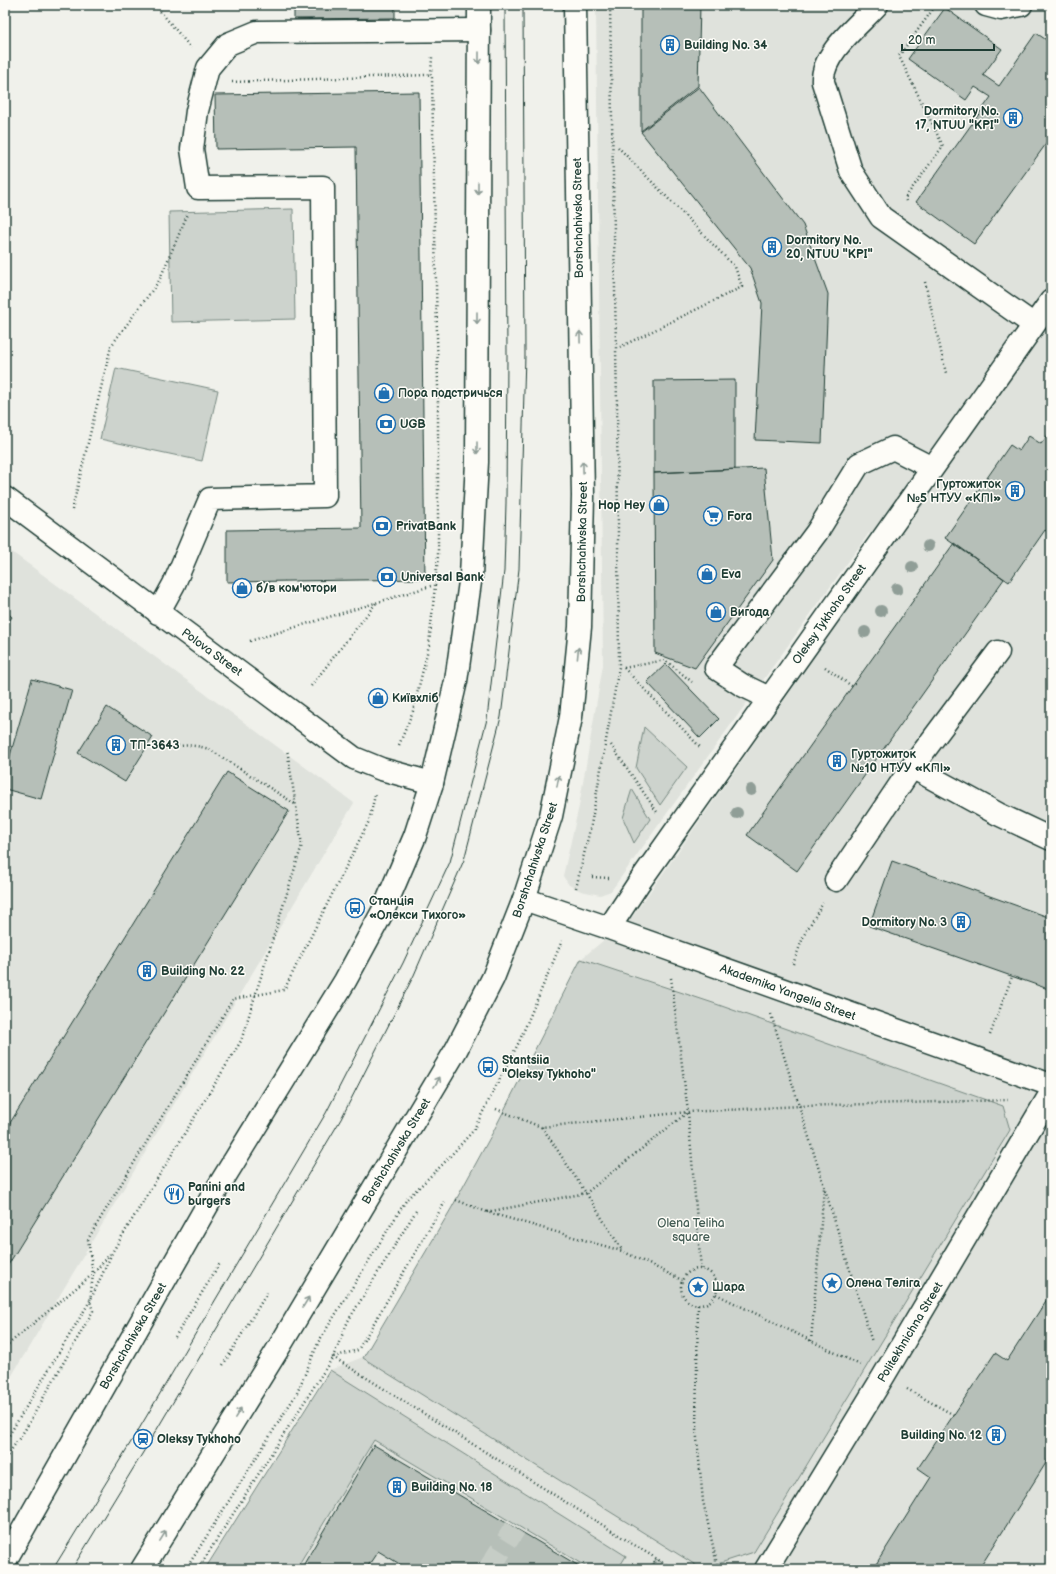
<svg xmlns="http://www.w3.org/2000/svg" width="1056" height="1574" font-family="'Balsamiq Sans',sans-serif">
<style>
.built{fill:#dfe2dc}
.green{fill:#cdd3cd;stroke:#768880}
.building{fill:#b6bfb8;stroke:#1f3d34}
.lines{fill:none;stroke-linecap:round;stroke-linejoin:round}
.minor-tunnel{stroke:#c6cdc6;stroke-width:22;stroke-dasharray:22 11;stroke-linecap:butt}
.minor-casing{stroke:#1f3d34;stroke-width:25}
.major-casing{stroke:#1f3d34;stroke-width:25}
.path{stroke:#1f3d34;stroke-width:2.5;stroke-dasharray:1 3;stroke-linecap:butt}
.minor{stroke:#fdfcf7;stroke-width:22}
.major{stroke:#fdfcf7;stroke-width:22}
.tram{stroke:#1f3d34;stroke-width:1}
.tree{fill:#909e97}
.oneway{stroke:#8e9c96}
.labels{text-anchor:middle;stroke-width:3;stroke-linejoin:round;paint-order:stroke}
.poi-label{font-size:12px;font-weight:bold;fill:#1f3d34;stroke:#fdfcf7;text-anchor:start}
.street-label{font-size:12px;fill:#1f3d34;stroke:#fdfcf7}
.park-label{font-size:12px;fill:#425b53;stroke:#fdfcf7}
</style>
<rect width="100%" height="100%" fill="#f0f1eb"/>
<filter id="ink" filterUnits="userSpaceOnUse"><feTurbulence type="fractalNoise" baseFrequency=".025" numOctaves="2"/><feDisplacementMap in="SourceGraphic" scale="8" xChannelSelector="R" yChannelSelector="G"/><feConvolveMatrix kernelMatrix="1 2 1 2 8 2 1 2 1" color-interpolation-filters="sRGB"/></filter>
<g filter="url(#ink)">
<path class="built" d="M596 5H1051V1569H205L330 1370 363 1357 451 1209 493 1132 581 959 633 916 890 549 869 533 611 891 600 895 581 891 569 885 563 876 579 806 603 665Z
M5 547 354 803 5 1387Z"/>
<path class="green" d="M293 209 295 319 171 322 169 212Z
M116 368 218 390 202 461 100 439Z
M644 727 687 767 660 805 636 768Z
M632 789 650 819 634 843 623 818Z
M581 959 716 1004 1003 1106 1010 1130 754 1552 702 1569 363 1358 451 1209 493 1132Z
M330 1370 626 1556 618 1569H590L374 1440 296 1569H205Z
M656 1559 673 1569H650Z"/>
<path class="building" d="M294 5H395V18L294 19Z
M641 5H700L698 86 641 131Z
M945 8 1002 49 983 75 999 86 1036 33 1051 43V137L974 244 916 202 991 97 975 87 966 100 908 59Z
M699 87 803 225 828 294 822 443 755 440 762 303 750 268 641 132Z
M419 92 425 579 227 582V530L361 528 356 147 216 149 215 95Z
M735 380V469L654 473V381Z
M1050 432 1051 433V535L1045 530 1009 582 945 538 1010 445 1019 451 1029 436 1041 444Z
M764 468 773 560 695 668 655 653 654 473Z
M954 543 1004 579 797 871 747 835Z
M5 611 12 617 5 627Z
M666 664 719 719 700 738 647 682Z
M32 679 72 690 41 799 5 789V773Z
M107 707 153 737 125 782 78 753Z
M227 772 289 811 5 1270V1131Z
M892 861 1051 918V990L869 926Z
M1051 1293V1455L979 1569H969L967 1565 964 1569H873L931 1477 918 1468 995 1353 1007 1361Z
M374 1445 515 1528 584 1569H408L378 1551 366 1569H301Z"/>
<g class="lines">
<path class="minor-tunnel" d="M489 1569 515 1528"/>
<defs>
<path id="minor" d="M877 5C859 25 821 54 823 82L851 171 881 217 1034 325
M986 5 1001 9 1021 5
M5 498 354 758 381 769 432 783
M158 613 174 584 210 499 325 496 323 187 198 188 192 149 197 111 208 68 228 44 257 32 479 30
M769 698 742 685 716 668 817 532 859 464 893 448 932 468
M912 767 998 814 1051 839
M836 880 912 767 998 652
M524 899 609 928 1051 1085
M609 928 638 884 1051 301
M766 1569 883 1377 1051 1093"/>
<path id="major" d="M5 1561 212 1197 345 981 383 911 415 836 432 783 456 681 471 575 477 462 479 5
M142 1569 278 1349 456 1050 493 978 524 899 551 816 571 717 580 627 583 496 575 5"/>
</defs>
<use href="#minor" class="minor-casing"/>
<use href="#major" class="major-casing"/>
<path class="path" d="M155 5 191 48
M232 82 427 75 431 74
M618 147 735 267 742 287 620 347
M906 201 905 198 943 146 899 56 936 5
M925 282 946 373
M72 510 111 346 159 281 188 213
M250 641 431 586
M825 667 853 687
M624 668 665 660 692 682
M624 668 701 748
M311 686 376 603
M399 745 413 711 429 645 438 556V387L432 78 431 74 432 57
M611 745 657 812
M166 748C182 745 193 744 209 749L295 804
M592 877 609 878
M576 888 591 825 619 667 617 405 610 5
M793 964 804 935 823 903
M671 978 688 1112 701 1269
M771 1014 872 1342
M990 1035 1012 977
M496 1109 541 1127 688 1112 800 1106 1008 1100
M542 1127 586 1193 622 1250
M456 1200 487 1212 622 1251 682 1280
M416 1211 348 1321 333 1357 673 1569
M487 1212 586 1193 688 1112
M681 1287a18 18 0 1 1 36 0a18 18 0 1 1-36 0Z
M716 1294 860 1365
M698 1305 696 1428 703 1501 718 1569
M175 1337 220 1263
M811 1341 824 1188
M5 1347 93 1274 110 1254
M223 1365 267 1293
M907 1389 954 1415
M5 1442 90 1301 113 1251 241 1041 302 845 287 749
M5 1459 25 1430 93 1311 90 1301 93 1274 88 1239 233 999 284 990 369 821 375 795
M186 1569 297 1393 319 1341 407 1199 443 1164 473 1131 519 1042 562 941
M198 1569 333 1357 358 1350 445 1202
M650 1569 656 1559"/>
<use href="#minor" class="minor"/>
<use href="#major" class="major"/>
<path class="tram" d="M53 1569 139 1429 326 1113 403 963 450 862 487 719 504 571 506 503 507 356 505 5
M72 1569 153 1436 341 1119 414 975 464 860 501 717 519 569 525 355 523 5"/>
</g>
<g class="tree">
<circle cx="928" cy="546" r="6"/>
<circle cx="912" cy="567" r="6"/>
<circle cx="897" cy="589" r="6"/>
<circle cx="881" cy="611" r="6"/>
<circle cx="865" cy="632" r="6"/>
<circle cx="751" cy="790" r="6"/>
<circle cx="737" cy="813" r="6"/>
</g>
<defs><path id="oneway-shaft" d="M-6 0H5M1.5-3L5.5 0L1.5 3" fill="none" stroke-width="1.6" stroke-linecap="round" stroke-linejoin="round"/></defs>
<g class="oneway">
<use href="#oneway-shaft" transform="translate(479 58) rotate(90)"/>
<use href="#oneway-shaft" transform="translate(478 188) rotate(90)"/>
<use href="#oneway-shaft" transform="translate(477 318) rotate(90)"/>
<use href="#oneway-shaft" transform="translate(580 337) rotate(-91)"/>
<use href="#oneway-shaft" transform="translate(477 448) rotate(90)"/>
<use href="#oneway-shaft" transform="translate(583 467) rotate(-91)"/>
<use href="#oneway-shaft" transform="translate(578 653) rotate(-84)"/>
<use href="#oneway-shaft" transform="translate(558 781) rotate(-79)"/>
<use href="#oneway-shaft" transform="translate(437 1082) rotate(-59)"/>
<use href="#oneway-shaft" transform="translate(306 1302) rotate(-59)"/>
<use href="#oneway-shaft" transform="translate(238 1413) rotate(-58)"/>
<use href="#oneway-shaft" transform="translate(163 1536) rotate(-58)"/>
</g>
</g>
<defs>
<symbol id="building-ring" viewBox="-11 -11 22 22"><circle r="9.5" fill="#fdfcf7" stroke="#1f6fb2" stroke-width="1.5"/><path d="M-4-6H4V6H1V3H-1V6H-4ZM-2.5-4.3h1.7v1.8h-1.7ZM.8-4.3h1.7v1.8H.8ZM-2.5-1h1.7V.8h-1.7ZM.8-1h1.7V.8H.8Z" fill="#1f6fb2"/></symbol>
<symbol id="shop-ring" viewBox="-11 -11 22 22"><circle r="9.5" fill="#fdfcf7" stroke="#1f6fb2" stroke-width="1.5"/><path d="M-5-2.5h2.3a2.7 3.5 0 0 1 5.4 0H5L5.5 6h-11ZM-1.5-2.5h3a1.5 2.3 0 0 0-3 0Z" fill="#1f6fb2"/></symbol>
<symbol id="bank-ring" viewBox="-11 -11 22 22"><circle r="9.5" fill="#fdfcf7" stroke="#1f6fb2" stroke-width="1.5"/><path d="M-6-4H6V4H-6ZM0-2.3a2.3 2.3 0 1 0 0 4.6a2.3 2.3 0 1 0 0-4.6Z" fill="#1f6fb2"/></symbol>
<symbol id="supermarket-ring" viewBox="-11 -11 22 22"><circle r="9.5" fill="#fdfcf7" stroke="#1f6fb2" stroke-width="1.5"/><path d="M-6-5.5h2.5l.6 2H6L4.5 2H-2.5L-4.4-4H-6ZM-1.5 3.2a1.3 1.3 0 1 0 .1 0ZM3 3.2a1.3 1.3 0 1 0 .1 0Z" fill="#1f6fb2"/></symbol>
<symbol id="bus-ring" viewBox="-11 -11 22 22"><circle r="9.5" fill="#fdfcf7" stroke="#1f6fb2" stroke-width="1.5"/><path d="M-5-6H5V4H4V6H2V4H-2V6H-4V4H-5ZM-3.5-4V0h7V-4ZM-3.5 1.2v1.5H-2V1.2ZM2 1.2v1.5H3.5V1.2Z" fill="#1f6fb2"/></symbol>
<symbol id="restaurant-ring" viewBox="-11 -11 22 22"><circle r="9.5" fill="#fdfcf7" stroke="#1f6fb2" stroke-width="1.5"/><path d="M-5-6h1v4h1v-4h1v4h1v-4h1v5L-1.5 .5V6h-2V.5L-5-1ZM5-6V6H3V1.5H1.5Q1.5-4 5-6Z" fill="#1f6fb2"/></symbol>
<symbol id="sight-ring" viewBox="-11 -11 22 22"><circle r="9.5" fill="#fdfcf7" stroke="#1f6fb2" stroke-width="1.5"/><path d="M0-6L1.8-2.2L6-1.7L2.9 1.2L3.7 5.4L0 3.3L-3.7 5.4L-2.9 1.2L-6-1.7L-1.8-2.2Z" fill="#1f6fb2"/></symbol>
<symbol id="station-ring" viewBox="-11 -11 22 22"><circle r="9.5" fill="#fdfcf7" stroke="#1f6fb2" stroke-width="1.5"/><path d="M-3-6H3Q5-6 5-4V2Q5 4 3 4L4.5 6H3L1.5 4h-3L-3 6H-4.5L-3 4Q-5 4-5 2V-4Q-5-6-3-6ZM-3.5-4v3h7v-3ZM-3.5 1v1.5H-2V1ZM2 1v1.5H3.5V1Z" fill="#1f6fb2"/></symbol>
</defs>
<g fill-rule="evenodd">
<use href="#building-ring" x="659" y="34" width="22" height="22"/>
<use href="#building-ring" x="1002" y="107" width="22" height="22"/>
<use href="#building-ring" x="761" y="236" width="22" height="22"/>
<use href="#shop-ring" x="373" y="382" width="22" height="22"/>
<use href="#bank-ring" x="375" y="413" width="22" height="22"/>
<use href="#building-ring" x="1004" y="480" width="22" height="22"/>
<use href="#shop-ring" x="648" y="494" width="22" height="22"/>
<use href="#supermarket-ring" x="702" y="505" width="22" height="22"/>
<use href="#bank-ring" x="371" y="515" width="22" height="22"/>
<use href="#shop-ring" x="696" y="563" width="22" height="22"/>
<use href="#bank-ring" x="376" y="566" width="22" height="22"/>
<use href="#shop-ring" x="231" y="577" width="22" height="22"/>
<use href="#shop-ring" x="705" y="601" width="22" height="22"/>
<use href="#shop-ring" x="367" y="687" width="22" height="22"/>
<use href="#building-ring" x="105" y="734" width="22" height="22"/>
<use href="#building-ring" x="826" y="750" width="22" height="22"/>
<use href="#bus-ring" x="344" y="897" width="22" height="22"/>
<use href="#building-ring" x="950" y="911" width="22" height="22"/>
<use href="#building-ring" x="136" y="960" width="22" height="22"/>
<use href="#bus-ring" x="477" y="1056" width="22" height="22"/>
<use href="#restaurant-ring" x="163" y="1183" width="22" height="22"/>
<use href="#sight-ring" x="821" y="1272" width="22" height="22"/>
<use href="#sight-ring" x="687" y="1276" width="22" height="22"/>
<use href="#building-ring" x="985" y="1424" width="22" height="22"/>
<use href="#station-ring" x="132" y="1428" width="22" height="22"/>
<use href="#building-ring" x="386" y="1476" width="22" height="22"/>
</g>
<g class="labels">
<g class="poi-label">
<text x="684" y="49">Building No. 34</text>
<text x="999" y="115" text-anchor="end">Dormitory No.<tspan x="999" dy="14">17, NTUU "KPI"</tspan></text>
<text x="786" y="244">Dormitory No.<tspan x="786" dy="14">20, NTUU "KPI"</tspan></text>
<text x="398" y="397">Пора подстричься</text>
<text x="400" y="428">UGB</text>
<text x="1001" y="488" text-anchor="end">Гуртожиток<tspan x="1001" dy="14">№5 НТУУ «КПІ»</tspan></text>
<text x="645" y="509" text-anchor="end">Hop Hey</text>
<text x="727" y="520">Fora</text>
<text x="396" y="530">PrivatBank</text>
<text x="721" y="578">Eva</text>
<text x="401" y="581">Universal Bank</text>
<text x="256" y="592">б/в ком'ютори</text>
<text x="730" y="616">Вигода</text>
<text x="392" y="702">Київхліб</text>
<text x="130" y="749">ТП-3643</text>
<text x="851" y="758">Гуртожиток<tspan x="851" dy="14">№10 НТУУ «КПІ»</tspan></text>
<text x="369" y="905">Станція<tspan x="369" dy="14">«Олекси Тихого»</tspan></text>
<text x="947" y="926" text-anchor="end">Dormitory No. 3</text>
<text x="161" y="975">Building No. 22</text>
<text x="502" y="1064">Stantsiia<tspan x="502" dy="14">"Oleksy Tykhoho"</tspan></text>
<text x="188" y="1191">Panini and<tspan x="188" dy="14">burgers</tspan></text>
<text x="846" y="1287">Олена Теліга</text>
<text x="712" y="1291">Шара</text>
<text x="982" y="1439" text-anchor="end">Building No. 12</text>
<text x="157" y="1443">Oleksy Tykhoho</text>
<text x="411" y="1491">Building No. 18</text>
</g>
<g class="street-label">
<text transform="translate(578 218) rotate(-91)" y="4">Borshchahivska Street</text>
<text transform="translate(582 542) rotate(-89)" y="4">Borshchahivska Street</text>
<text transform="translate(829 614) rotate(-55)" y="4">Oleksy Tykhoho Street</text>
<text transform="translate(212 652) rotate(36)" y="4">Polova Street</text>
<text transform="translate(535 860) rotate(-72)" y="4">Borshchahivska Street</text>
<text transform="translate(788 992) rotate(20)" y="4">Akademika Yangelia Street</text>
<text transform="translate(396 1151) rotate(-59)" y="4">Borshchahivska Street</text>
<text transform="translate(910 1332) rotate(-59)" y="4">Politekhnichna Street</text>
<text transform="translate(133 1336) rotate(-60)" y="4">Borshchahivska Street</text>
</g>
<g class="park-label">
<text x="691" y="1227">Olena Teliha<tspan x="691" dy="14">square</tspan></text>
</g>
</g>
<rect width="1056" height="1574" fill="none" stroke="#fdfcf7" stroke-width="20"/>
<rect x="10" y="10" width="1036" height="1554" fill="none" stroke="#1f3d34" stroke-width="1.5" filter="url(#ink)"/>
<path d="M902 44v6h92v-6" fill="none" stroke="#1f3d34" stroke-width="2"/>
<text x="908" y="44" font-size="12" fill="#1f3d34" stroke="#fdfcf7" stroke-width="3" paint-order="stroke">20 m</text>
</svg>
